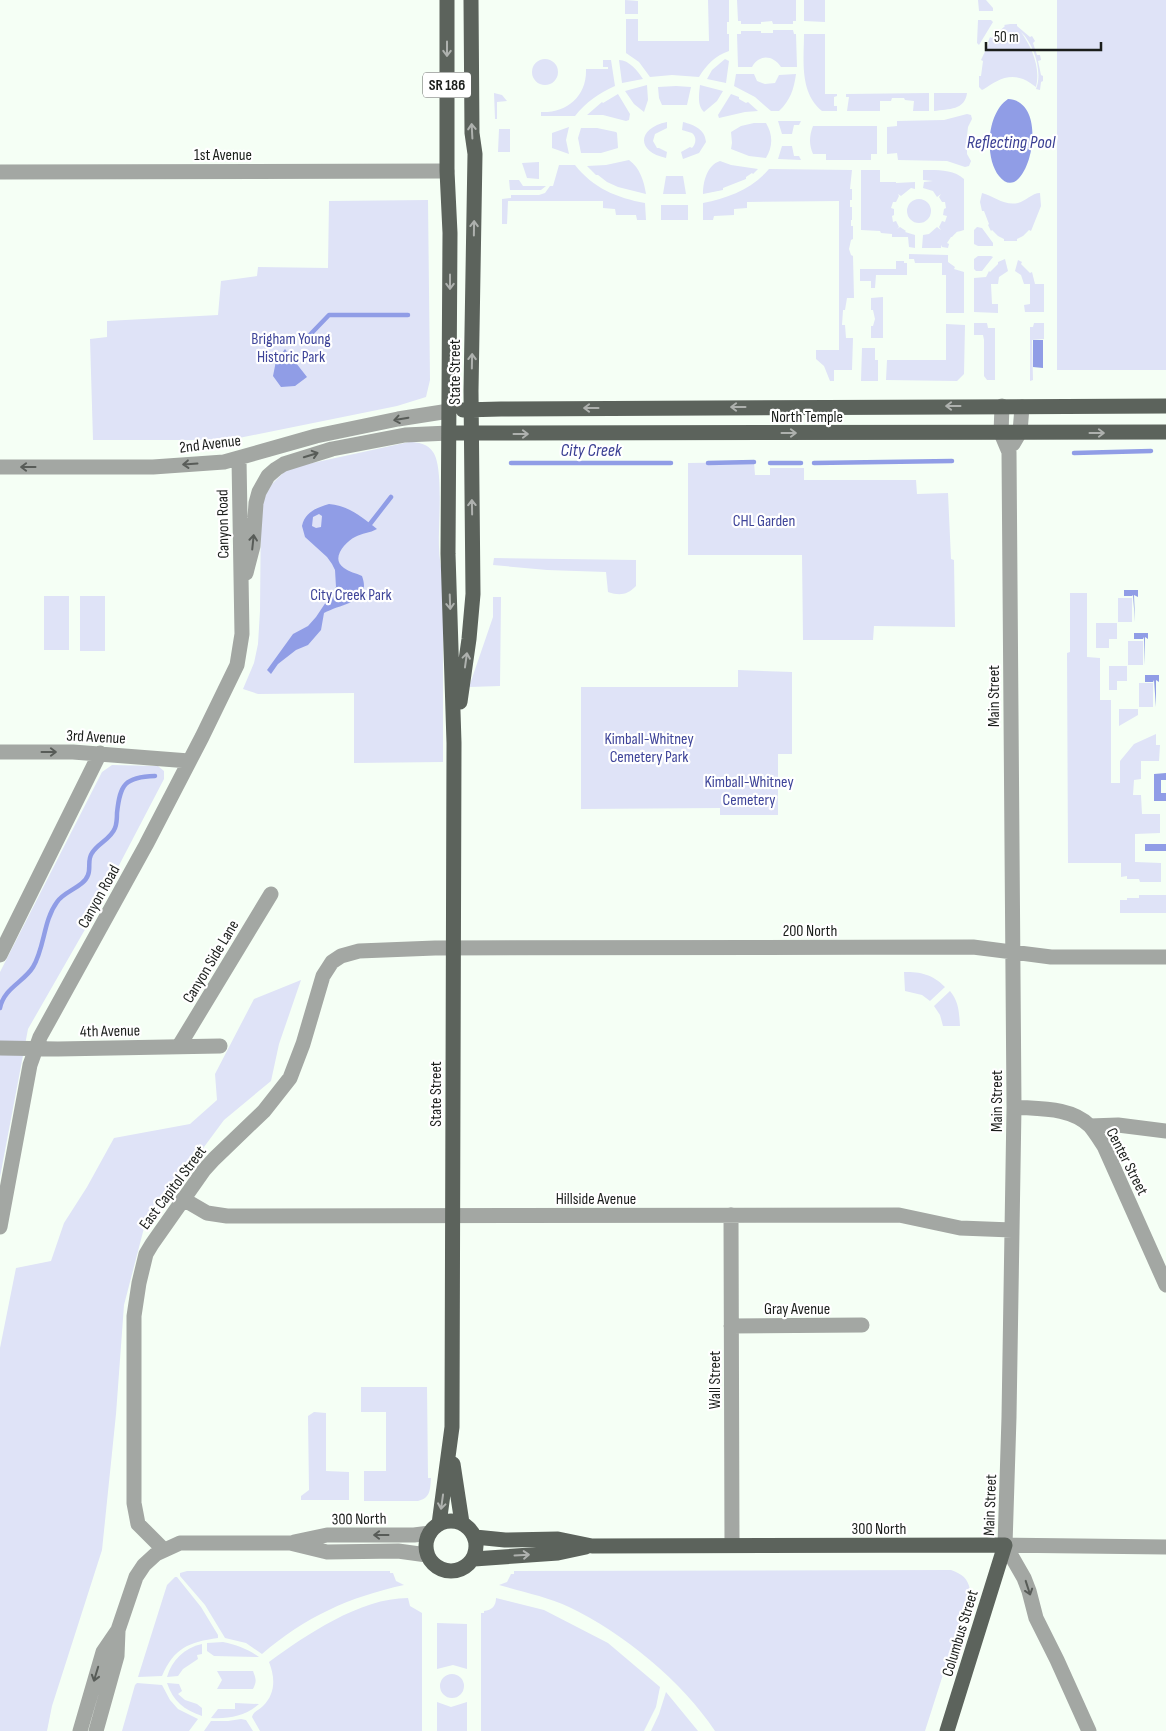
<svg xmlns="http://www.w3.org/2000/svg" width="1166" height="1731" font-family="'Sofia Sans Condensed',sans-serif">
<style>
.green{fill:#dfe3f7}
.water{fill:#909de6;fill-rule:evenodd}
.lines{fill:none;stroke-linecap:round;stroke-linejoin:round}
.stream{stroke:#909de6;stroke-width:4.5}
.minor{stroke:#a3a7a3;stroke-width:15}
.major{stroke:#5c635c;stroke-width:15}
.oneway{stroke:#aeb1ae}
.oneway2{stroke:#585c58}
.labels{text-anchor:middle;stroke-width:4.5;stroke-linejoin:round;paint-order:stroke}
.shield{fill:#fff;stroke:#5f625f;stroke-width:1}
.shield-label{font-size:15px;font-weight:bold;fill:#1b1e1b}
.street-label{font-size:16px;fill:#1b1e1b;stroke:#fff}
.park-label{font-size:16px;fill:#3e4499;stroke:#fff}
.water-label{font-size:18px;font-style:italic;fill:#393e93;stroke:#fff}
</style>
<rect width="100%" height="100%" fill="#f5fff5"/>
<path class="green" d="M625 0 638 1V14H625Z
M708 0H729V22H727V34H729V51C715 56 707 64 699 77L672 75 650 77 639 62 626 53V19H638V41H709Z
M737 0H796V21H793V24H773L772 21 761 22V24H741V21H738Z
M804 0H825V22L804 21Z
M978 0H986L993 8V11H979Z
M1057 0H1166V370H1057Z
M978 20H991L993 22 979 45 977 43Z
M1010 24H1017V26L1030 37 1032 36 1035 41 1033 43 1037 55H1040L1041 60 1038 61 1041 75 1043 76V81L1041 82 1040 90 1036 89C1043 72 1034 44 1021 32 1031 46 1041 67 1036 87 1033 85 1028 81 1023 79 1007 73 995 82 984 89L982 90 979 87V76H981L983 61 981 60 989 43 988 42 990 37 992 38 1005 26 1004 25Z
M773 30H793L794 34H796L797 67H781C773 55 759 54 752 67H738L737 34H741V31H761V33H773Z
M804 34H825V94H837V96L834 97V106H837V111H822C799 92 804 60 804 34Z
M725 59 729 61 726 83 707 79 712 70Z
M532 72a13 13 0 1 1 26 0a13 13 0 1 1-26 0Z
M603 60H611L615 86C599 93 586 102 575 116H541V112C567 113 587 96 586 69H608V67H603Z
M619 60C629 60 638 71 643 79L622 83Z
M736 74H754L757 81 765 84 775 83 779 75 796 74C794 89 790 101 779 111H771L755 97 734 86Z
M647 85 648 100 644 112 634 104 625 91Z
M700 85 723 91 717 101 704 112C697 106 699 94 700 85Z
M676 86 691 87 687 105H662L659 98 658 87Z
M494 93 502 95 507 101 497 102V119H495Z
M929 93V111H913L914 101 905 100 904 98H892L891 101H880V111H847L849 97H846V94Z
M934 93H967C965 110 949 109 934 111Z
M618 94 630 114 629 120 626 121 603 115H587L602 102 603 103Z
M731 94 739 97V99L746 103 748 102 758 111 745 112 719 118 718 115Z
M967 114 971 115 972 119 968 127 967 136V154L971 161 969 166 965 167 947 161 898 160 897 153 887 154V127L897 126V121L944 120Z
M778 121H801L799 125H794L792 134H782Z
M667 122V128L655 134 653 141 657 148H659L667 152 666 158C636 152 637 128 667 122Z
M683 122C694 125 705 129 706 142L699 153 683 159 681 152 690 147 692 148C696 144 697 137 692 133L682 130Z
M754 123H766C773 135 773 146 766 158L749 156 731 149 732 143 731 132 741 126Z
M813 126H877V154H871V160H826V154H813C809 145 809 136 813 126Z
M569 127 566 140 569 154 552 148V133Z
M581 128H597L616 132 617 133 618 148 601 153H581L578 138Z
M499 129H510V152H498Z
M782 146H792L794 156H799L801 160 778 159Z
M629 160C640 168 644 181 646 194L618 187 607 182 598 175H596L587 166 606 165Z
M720 161 731 165 758 169 753 174 752 173 746 177V179L723 188V190L703 194C703 182 707 165 720 161Z
M539 162V179L527 178 522 163Z
M559 165H575C593 188 617 198 645 203L646 220H637L636 215H616L615 209 603 208V201H508L507 224H502V199L511 198V195H539L545 193 550 186H553Z
M769 169 852 170 850 189H852V200H850V207H852V220H851V226H853V239L851 240 849 249 851 255 853 256 854 298H847L845 310H843L842 325H845L846 338H853L852 370H834V381H830L824 366 816 359V350H839V201L747 202V208L734 209V215L714 216 713 220H703V203C728 198 752 189 769 169Z
M861 170H880V182H896V183L915 182V189L911 188 901 196 898 194 899 196 896 202H893L891 208 894 209V215L892 216 893 222 896 221 899 227 897 229 900 227 906 231 905 232 915 235V248L909 247 908 237H892V234L881 233 880 231 861 230Z
M923 170C937 170 953 169 964 179V230C954 233 959 230 952 237H951L947 243 949 244 948 248 942 247 941 245V248H922L923 235 929 234 937 227 941 230 939 227 942 221 945 222 947 216 943 215 944 209 946 208 945 202H942L939 197 941 194 937 197 933 191 923 188 924 182 933 181 923 180Z
M666 176H683L686 194H663Z
M509 180H519L523 186H546L541 190H510Z
M982 193C994 196 1004 206 1018 203 1026 201 1032 193 1040 193L1041 206 1031 231 1029 230 1023 236 1017 239V241H1004V239L998 236 992 230 991 231 988 225 989 224 984 211H982L980 202Z
M907 211a12 12 0 1 1 24 0a12 12 0 1 1-24 0Z
M428 200 430 380 426 397 397 406 229 440H93L90 339 107 337V321L218 315 221 281 257 276 258 267 328 268 329 201Z
M661 205H688V220H661Z
M977 227 982 228 993 243V246H978L974 244V230Z
M909 254 948 255V262L955 267 954 269 964 272V313H946V275H942V263H915L914 259H909Z
M978 256H991L993 257 982 271H976L974 269V259Z
M1005 259 1008 271 999 277 998 284H991L992 304H998V313L974 312V278L986 277 989 271 990 272 998 264V262Z
M1018 260 1022 262 1021 264 1030 273 1032 272 1035 284H1044V312H1025L1024 305 1030 304V284H1024L1021 275 1015 271Z
M896 261H904V263H907V275H876L875 288H871V281H860V269H896Z
M883 297V338H871V326H873L875 319 873 310H871V298Z
M974 323H987L988 328H995V380H987L984 376V340L983 335H974Z
M1034 323H1044V339L1032 340 1033 380 1030 381V327H1033Z
M946 324 965 325 964 374 957 381 886 380 887 360H946Z
M862 348H875V360H878V381H861Z
M409 442C418 442 428 444 433 452 444 467 438 526 439 547 439 557 441 567 443 577V762L354 763V693L258 694 243 689 254 663 258 644 260 611 261 503 272 484 284 472 294 467Z
M754 462 755 475H770V468H804V480H916L917 494 948 493 951 559 954 560 955 627 874 626 873 640H803L802 555H688V463Z
M494 558 636 560V586C627 595 620 596 608 592L606 572 547 570 493 565Z
M1070 593H1087V657L1100 658V700H1111V783H1120V761L1134 744 1156 734V745H1160L1159 761H1141V779L1134 780 1133 795H1141L1142 814H1160V833L1135 834V862L1161 863V882H1140L1139 879H1127V876L1121 877V863H1068L1067 653 1070 652Z
M44 596H69V650H44Z
M80 596H105V651H80Z
M493 597H501L500 686 469 687 493 617Z
M1118 598H1132V622H1118Z
M1096 623H1117V639H1109V648H1096Z
M1128 641H1143V665H1128Z
M1109 666H1127V681H1117V690H1109Z
M738 670 792 672V754H778V815H720V808L581 809V687H738Z
M1139 683H1153V707H1139Z
M1119 709H1138V715L1119 726Z
M112 765 158 766 164 771V779L91 919 28 1029 0 1177V972L102 772Z
M1139 895H1166V913H1120V900H1127V898H1139Z
M904 972C921 972 932 974 945 987L930 1001 922 995 905 991Z
M301 980 279 1044 271 1081 224 1120 144 1228 124 1305 116 1414 102 1550 52 1706 47 1731H0V1348L16 1268 51 1261 64 1223 87 1187 114 1138 190 1124 217 1100 215 1074 254 999Z
M950 991C959 1002 959 1012 960 1026H943L940 1015 934 1006Z
M361 1387H427L428 1478H431C430 1489 431 1498 418 1501H364V1471H386V1412H361Z
M314 1412 326 1413V1471L349 1472V1500H301V1496L309 1490 308 1416Z
M951 1570C962 1574 968 1578 970 1590L925 1731H715C683 1682 622 1632 569 1607 547 1597 523 1592 499 1585L507 1582 511 1574H514V1571Z
M187 1571H390V1573H393L396 1581 404 1585C349 1597 305 1617 262 1654L246 1643 225 1638 205 1605 180 1576V1573Z
M175 1577H177L201 1607 218 1635V1638C189 1642 174 1648 162 1676L138 1677 167 1585Z
M408 1598 410 1606 422 1613V1731H260L252 1717C254 1711 259 1710 263 1706 276 1693 275 1677 269 1662 306 1635 360 1598 408 1598Z
M496 1598 544 1610 608 1643 660 1687 656 1707 644 1731H481V1613H484V1611C492 1610 496 1606 496 1598Z
M437 1623 467 1624V1669L453 1665 437 1669Z
M223 1642C237 1645 248 1649 259 1657L214 1656 207 1651V1643Z
M202 1644V1654L197 1655 198 1659 183 1669 178 1676 167 1677C172 1660 184 1648 202 1644Z
M217 1671H253C256 1679 257 1681 253 1689H217L222 1680Z
M440 1686a12 12 0 1 1 24 0a12 12 0 1 1-24 0Z
M137 1683 162 1685 170 1700 178 1709 198 1719 189 1731H122L135 1685Z
M167 1683 179 1684 182 1691 178 1694 185 1700 197 1704 202 1708V1716C184 1710 173 1701 167 1683Z
M666 1692 698 1731H651L659 1714Z
M437 1702 451 1707 467 1702V1731H437Z
M235 1703 259 1704C246 1716 229 1719 211 1718L218 1709H235Z
M241 1719 246 1720 253 1731H204L211 1721H228Z"/>
<path class="water" d="M1008 99C1054 101 1026 211 999 176 984 157 987 113 1008 99Z
M1033 340H1043V368L1033 367Z
M285 349 307 377 295 386 281 387 273 376 276 361Z
M329 504C348 505 363 518 377 529 370 533 362 533 355 537 345 542 330 559 344 568 349 572 356 573 362 576 372 603 342 603 324 613L321 630 308 645 296 650 278 664 271 674 267 670 293 634 308 626 316 617 336 587 335 570 332 564 327 557 305 537 302 526C305 512 316 508 329 504ZM319 514 322 516 321 527 316 528 312 526 313 517Z
M1124 590H1138V597L1134 595 1135 622 1133 595 1132 596H1124Z
M1134 633H1148V639L1145 637V665L1144 637 1143 639H1134Z
M1145 675H1159V682L1156 680V707L1154 680 1153 682H1145Z
M1166 773V780H1161V793H1166V801H1154V774Z
M1145 844H1166V851H1145Z"/>
<g class="lines">
<path class="stream" d="M302 343 329 315H408
M1074 453 1151 451
M511 463H671
M708 463 754 462
M770 463H801
M814 463 952 461
M365 526 370 524 391 497
M0 1008C4 988 24 982 33 967 45 947 43 921 57 902 64 891 84 887 88 875 91 868 87 860 92 853 98 843 111 839 115 828 117 823 117 817 117 813 120 784 125 777 155 776"/>
<path class="minor" d="M0 172 447 171
M1002 406 1001 433 1009 452 1014 1107 1009 1417 1005 1545 1024 1578 1029 1591 1036 1618 1057 1660 1089 1731
M1013 444 1020 432 1022 407
M0 467H153L224 462 316 436 398 419 449 411
M246 573 253 546 256 503 259 492 268 476 276 469 284 464 332 449 405 435 449 433
M0 752H73L189 761
M0 955 100 753
M179 1046 271 894
M0 1048 58 1049 220 1046
M1014 1107C1039 1109 1071 1107 1090 1126 1095 1132 1100 1140 1104 1146L1166 1285
M1090 1126 1118 1125 1166 1131
M183 1199 207 1213 227 1216 899 1215 960 1228 1012 1230
M731 1215 732 1545
M0 1227 30 1065 40 1037 146 845 202 737 237 665 242 634 239 459
M731 1326 862 1325
M294 1542 327 1535H414L430 1533
M1005 1545 1166 1547
M163 1549 138 1524 134 1503V1316L139 1283 146 1254 152 1244 204 1170 214 1159 264 1111 290 1078 303 1044 323 976 332 962 341 956 359 951 435 948 973 947 1051 957H1166
M80 1731 103 1652 118 1630 136 1577 144 1565 156 1554 180 1543H290L327 1552 398 1551 427 1555
M96 1731 117 1656 118 1631"/>
<path class="major" d="M463 410 501 409 1166 406
M449 433 1166 432
M460 702 469 639 473 594 471 391 475 154 472 133 471 0
M453 1464 462 1523
M426 1546a25 25 0 1 1 50 0a25 25 0 1 1-50 0Z
M439 1524 452 1427 454 743 448 554 450 233 447 171V0
M475 1537 505 1540 558 1539 592 1546 1005 1545 947 1731
M474 1559 558 1553 586 1547"/>
</g>
<defs><path id="oneway-shaft" d="M-6 0H5M1.5-3L5.5 0L1.5 3" fill="none" stroke-width="1.6" stroke-linecap="round" stroke-linejoin="round" transform="scale(1.25)"/></defs>
<g class="oneway">
<use href="#oneway-shaft" transform="translate(447 49) rotate(90)"/>
<use href="#oneway-shaft" transform="translate(472 131) rotate(-93)"/>
<use href="#oneway-shaft" transform="translate(474 228) rotate(-89)"/>
<use href="#oneway-shaft" transform="translate(450 282) rotate(90)"/>
<use href="#oneway-shaft" transform="translate(472 361) rotate(-89)"/>
<use href="#oneway-shaft" transform="translate(953 406) rotate(180)"/>
<use href="#oneway-shaft" transform="translate(738 407) rotate(180)"/>
<use href="#oneway-shaft" transform="translate(591 408) rotate(180)"/>
<use href="#oneway-shaft" transform="translate(789 433)"/>
<use href="#oneway-shaft" transform="translate(1097 433)"/>
<use href="#oneway-shaft" transform="translate(521 434)"/>
<use href="#oneway-shaft" transform="translate(472 507) rotate(-91)"/>
<use href="#oneway-shaft" transform="translate(450 602) rotate(88)"/>
<use href="#oneway-shaft" transform="translate(466 660) rotate(-82)"/>
<use href="#oneway-shaft" transform="translate(442 1502) rotate(98)"/>
<use href="#oneway-shaft" transform="translate(522 1555) rotate(-3)"/>
</g>
<g class="oneway2">
<use href="#oneway-shaft" transform="translate(401 419) rotate(170)"/>
<use href="#oneway-shaft" transform="translate(311 455) rotate(-17)"/>
<use href="#oneway-shaft" transform="translate(190 464) rotate(176)"/>
<use href="#oneway-shaft" transform="translate(28 467) rotate(-180)"/>
<use href="#oneway-shaft" transform="translate(253 542) rotate(-84)"/>
<use href="#oneway-shaft" transform="translate(49 752)"/>
<use href="#oneway-shaft" transform="translate(381 1535) rotate(180)"/>
<use href="#oneway-shaft" transform="translate(1028 1588) rotate(72)"/>
<use href="#oneway-shaft" transform="translate(96 1674) rotate(107)"/>
</g>
<g class="labels">
<rect class="shield" x="423" y="72.5" width="48" height="25" rx="4"/>
<g class="shield-label">
<text x="447" y="90">SR 186</text>
</g>
<g class="street-label">
<text x="223" y="160">1st Avenue</text>
<text transform="translate(454 372) rotate(-90)" y="6">State Street</text>
<text x="807" y="422">North Temple</text>
<text transform="translate(210 443) rotate(-7)" y="6">2nd Avenue</text>
<text transform="translate(222 524) rotate(-91)" y="6">Canyon Road</text>
<text transform="translate(993 696) rotate(-90)" y="6">Main Street</text>
<text transform="translate(96 736) rotate(3)" y="6">3rd Avenue</text>
<text transform="translate(98 896) rotate(-61)" y="6">Canyon Road</text>
<text x="810" y="936">200 North</text>
<text transform="translate(210 961) rotate(-59)" y="6">Canyon Side Lane</text>
<text transform="translate(110 1030) rotate(-1)" y="6">4th Avenue</text>
<text transform="translate(435 1094) rotate(-90)" y="6">State Street</text>
<text transform="translate(996 1101) rotate(-90)" y="6">Main Street</text>
<text transform="translate(1128 1161) rotate(63)" y="6">Center Street</text>
<text transform="translate(172 1187) rotate(-53)" y="6">East Capitol Street</text>
<text x="596" y="1204">Hillside Avenue</text>
<text x="797" y="1314">Gray Avenue</text>
<text transform="translate(714 1380) rotate(-90)" y="6">Wall Street</text>
<text transform="translate(989 1505) rotate(-88)" y="6">Main Street</text>
<text transform="translate(359 1518) rotate(-1)" y="6">300 North</text>
<text x="879" y="1534">300 North</text>
<text transform="translate(959 1633) rotate(-73)" y="6">Columbus Street</text>
</g>
<g class="park-label">
<text x="291" y="344">Brigham Young<tspan x="291" dy="18">Historic Park</tspan></text>
<text x="764" y="526">CHL Garden</text>
<text x="351" y="600">City Creek Park</text>
<text x="649" y="744">Kimball-Whitney<tspan x="649" dy="18">Cemetery Park</tspan></text>
<text x="749" y="787">Kimball-Whitney<tspan x="749" dy="18">Cemetery</tspan></text>
</g>
<g class="water-label">
<text x="1011" y="148">Reflecting Pool</text>
<text x="591" y="456">City Creek</text>
</g>
</g>
<path d="M986 42v8h115v-8" fill="none" stroke="#1b1e1b" stroke-width="2.5"/>
<text x="994" y="42" font-size="15" fill="#1b1e1b" stroke="#ffffff" stroke-width="4" paint-order="stroke">50 m</text>
</svg>
